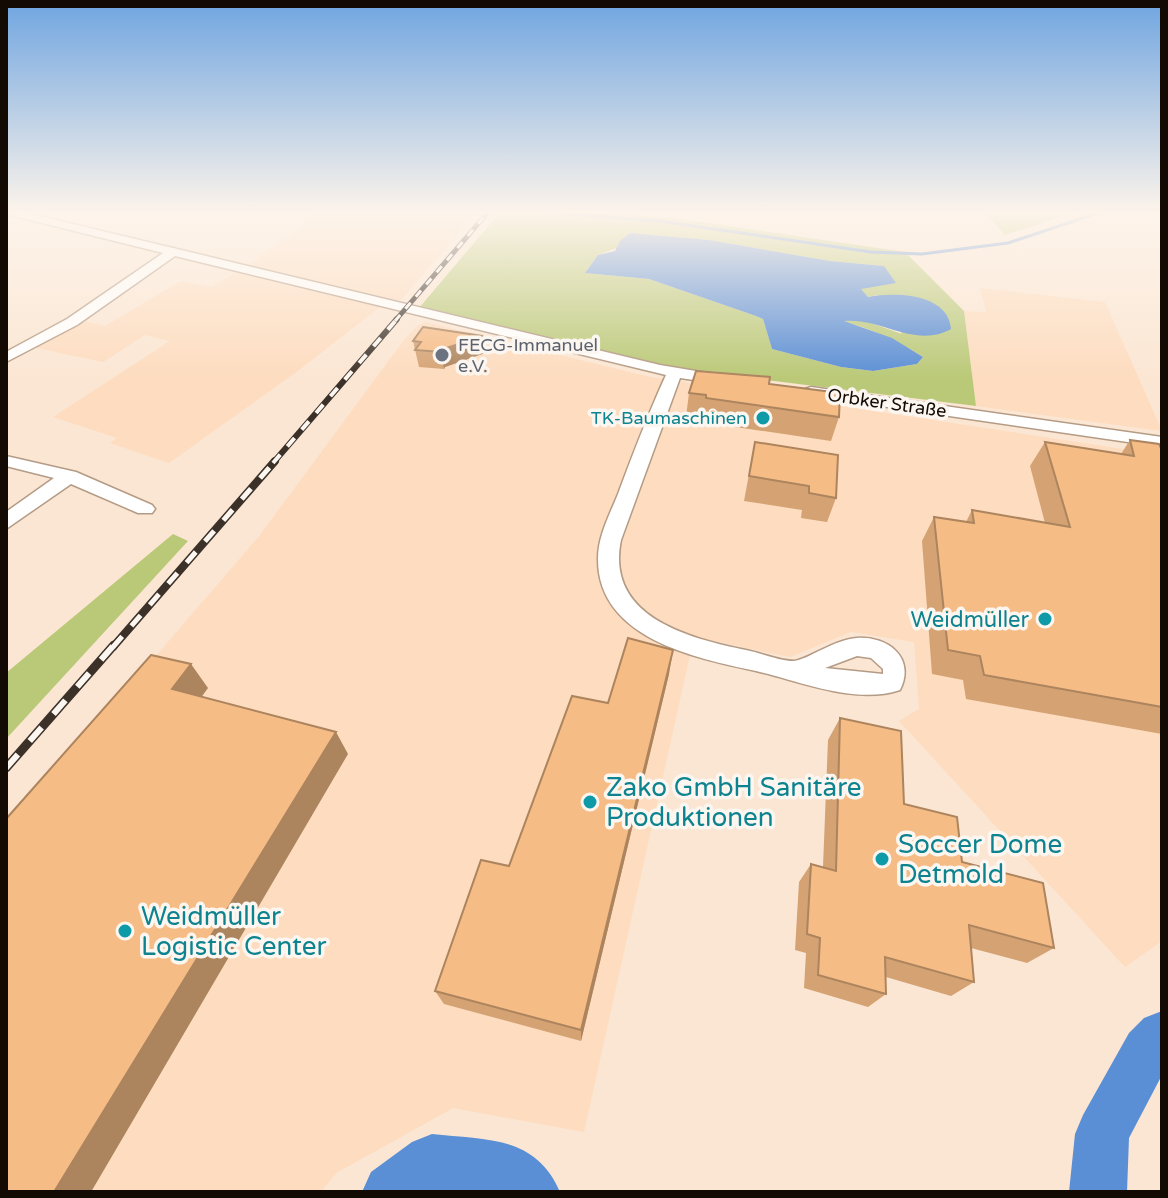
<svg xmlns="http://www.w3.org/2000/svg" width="1168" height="1198" font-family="'Varela Round',sans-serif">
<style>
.built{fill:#fddcbf}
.green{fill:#bac978;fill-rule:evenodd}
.water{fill:#5a8ed5}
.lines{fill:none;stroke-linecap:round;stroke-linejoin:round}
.stream{stroke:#5a8ed5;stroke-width:3}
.river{fill:#5a8ed5;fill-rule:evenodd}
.minor-casing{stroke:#b49b85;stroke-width:3}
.minor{fill:#fff;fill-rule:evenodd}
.rail-far3-casing{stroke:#3b3128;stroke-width:5}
.rail-far2-casing{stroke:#3b3128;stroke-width:6}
.rail-far1-casing{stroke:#3b3128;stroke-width:8}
.rail-casing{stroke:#3b3128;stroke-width:9}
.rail-far3{stroke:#fcf6f1;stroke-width:3;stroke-dasharray:8;stroke-linecap:butt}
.rail-far2{stroke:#fcf6f1;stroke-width:4;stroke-dasharray:11;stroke-linecap:butt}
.rail-far1{stroke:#fcf6f1;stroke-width:5;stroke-dasharray:14;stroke-linecap:butt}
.rail{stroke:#fcf6f1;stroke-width:6;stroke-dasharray:18;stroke-linecap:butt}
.wall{fill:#d4a273}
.shaded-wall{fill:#ac845e}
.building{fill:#f6bc86;stroke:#ac845e;stroke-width:2}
.worship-dot{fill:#6b7280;stroke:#fcf6f1;stroke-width:3}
.culture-dot{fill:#0f9aa8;stroke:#fcf6f1;stroke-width:3}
.labels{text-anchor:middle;stroke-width:7;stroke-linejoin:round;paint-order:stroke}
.far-worship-label{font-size:18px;fill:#5b616d;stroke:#fcf6f1;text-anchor:start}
.far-street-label{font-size:18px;fill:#120a03;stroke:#fcf6f1}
.far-culture-label{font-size:18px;fill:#0d838f;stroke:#fcf6f1;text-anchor:end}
.culture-label{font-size:22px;fill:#0d838f;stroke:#fcf6f1;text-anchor:end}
.near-culture-label{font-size:26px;fill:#0d838f;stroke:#fcf6f1;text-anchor:start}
</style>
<rect width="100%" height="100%" fill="#fbe6d3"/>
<path class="built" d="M323 211 476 213 401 300H389L295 373 169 463 110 443 117 438 53 417 170 341 145 335 103 362 32 347 80 320 105 326 181 281 212 287 248 265Z
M980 288 1105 302 1162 431 976 406 964 311 986 312Z
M426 322 650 377 1162 455V941L1125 967 899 721 919 709 914 642 851 632 790 657 694 637 584 1132 453 1108 336 1173 321 1192H6V830L260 535 404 340 417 326Z"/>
<path class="green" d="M501 211H571L681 219 905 252 964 311 976 406 677 369 419 308ZM650 235 709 240 830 261 884 266 860 289 868 297 878 295 902 334 860 319 840 321C871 328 896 340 923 357L917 364 873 371 841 367 772 349 763 319 756 316 649 279 585 273 598 255Z
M983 211H1078L1005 235Z
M173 534 188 541 6 739V673Z"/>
<path class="water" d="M630 233 709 240 830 261 884 266 896 283 861 289 868 297C895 292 948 293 951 329 915 349 881 317 844 321L892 338 923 357 917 364 873 371 841 367 772 349 763 319 756 316 649 279 585 273 598 255 615 251 620 241Z"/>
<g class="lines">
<path class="stream" d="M532 211 659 221 871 252 922 254 1008 243 1104 211"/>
<path class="river" d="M1162 1011V1075L1129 1138 1127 1192H1069L1075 1134 1083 1115 1129 1033 1144 1018Z
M432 1134C485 1140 536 1135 560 1192H362L371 1172 412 1142Z"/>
<defs>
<path id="minor" d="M6 211H19L660 365 726 376 729 379 721 384 680 378 621 540C605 617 688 638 746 650 761 653 780 661 794 661 807 660 835 639 857 638 888 636 916 658 900 690 855 705 800 681 756 671 695 658 597 638 598 558 598 536 610 514 618 494 633 454 648 414 666 375L175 256 77 325 6 362V352L67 319 163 253 6 214ZM857 656 871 658 883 669V674L825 668Z
M811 387 1162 437V447L805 395V389Z
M6 456 76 472 152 505 155 509 152 513H138L71 484 6 529V512L54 478 6 466Z"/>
</defs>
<use href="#minor" class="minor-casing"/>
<use href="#minor" class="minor"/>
<defs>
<path id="rail-far3" d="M395 321 489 211"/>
<path id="rail-far2" d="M273 463 397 319"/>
<path id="rail-far1" d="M113 647 275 461"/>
<path id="rail" d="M6 768 114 645"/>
</defs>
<use href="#rail-far3" class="rail-far3-casing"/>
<use href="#rail-far2" class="rail-far2-casing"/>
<use href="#rail-far1" class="rail-far1-casing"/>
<use href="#rail" class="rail-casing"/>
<use href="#rail-far3" class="rail-far3"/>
<use href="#rail-far2" class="rail-far2"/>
<use href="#rail-far1" class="rail-far1"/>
<use href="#rail" class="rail"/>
</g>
<path class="wall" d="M483 336 485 353 445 367 444 369 419 367 413 341Z
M769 384 839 417 831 441 702 422V419L686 417 689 393Z
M1130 440 1162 450V734L966 699 963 680 932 674 922 541 934 517 966 522 972 510 1045 523 1030 466 1045 442 1121 454Z
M755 442 836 498 827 522 801 518 802 510 744 501Z
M669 674 581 1041 444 1004 435 991 608 703Z
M840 718 904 804 962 862 1054 948 1027 963 971 948 974 982 951 996 886 977V994L868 1007 804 988 806 953 795 950 799 882 811 864 823 867 828 740Z"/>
<path class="shaded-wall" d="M483 336 485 353 445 367 444 369 441 352 443 349Z
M673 650 669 674 581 1041V1030Z
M191 664 208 688 190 713 172 689Z
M336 732 348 754 91 1192H54Z"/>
<path class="building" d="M423 327 483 336 443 349 441 352 415 350 421 342 413 341Z
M696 371 770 377 769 384 840 393 839 417 706 398V395L689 393Z
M1130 440 1159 444 1162 450V707L984 675 980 656 948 650 934 517 974 523 972 510 1070 527 1045 442 1134 456Z
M755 442 838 455 836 498 809 493V486L749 476Z
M628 638 673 650 581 1030 435 991 481 860 509 866 572 696 608 703Z
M151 655 191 664 172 689 336 732 54 1192H6V819Z
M840 718 901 731 904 804 957 817 962 862 1043 883 1054 948 969 925 974 982 885 957 886 994 818 975 820 938 807 934 811 864 836 871Z"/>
<linearGradient id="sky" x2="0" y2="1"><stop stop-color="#6fa5e0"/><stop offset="0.56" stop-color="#fdf4eb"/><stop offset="1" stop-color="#fdf4eb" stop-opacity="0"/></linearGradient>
<rect width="1168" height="379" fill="url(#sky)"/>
<circle class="worship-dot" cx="442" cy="355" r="8"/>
<g class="culture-dot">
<circle cx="763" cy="418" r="8"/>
<circle cx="1045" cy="619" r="8"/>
<circle cx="590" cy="802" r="8"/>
<circle cx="882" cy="859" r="8"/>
<circle cx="125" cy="931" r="8"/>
</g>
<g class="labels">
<g class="far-worship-label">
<text x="458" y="351">FECG-Immanuel<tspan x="458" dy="21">e.V.</tspan></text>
</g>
<g class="far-street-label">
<text transform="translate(887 403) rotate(8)" y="6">Orbker Straße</text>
</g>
<g class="far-culture-label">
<text x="747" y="424">TK-Baumaschinen</text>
</g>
<g class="culture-label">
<text x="1029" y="627">Weidmüller</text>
</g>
<g class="near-culture-label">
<text x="606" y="796">Zako GmbH Sanitäre<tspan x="606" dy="30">Produktionen</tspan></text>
<text x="898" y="853">Soccer Dome<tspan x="898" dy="30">Detmold</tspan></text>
<text x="141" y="925">Weidmüller<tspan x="141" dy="30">Logistic Center</tspan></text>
</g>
</g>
<rect width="1168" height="1198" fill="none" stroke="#120a03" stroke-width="16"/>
</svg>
